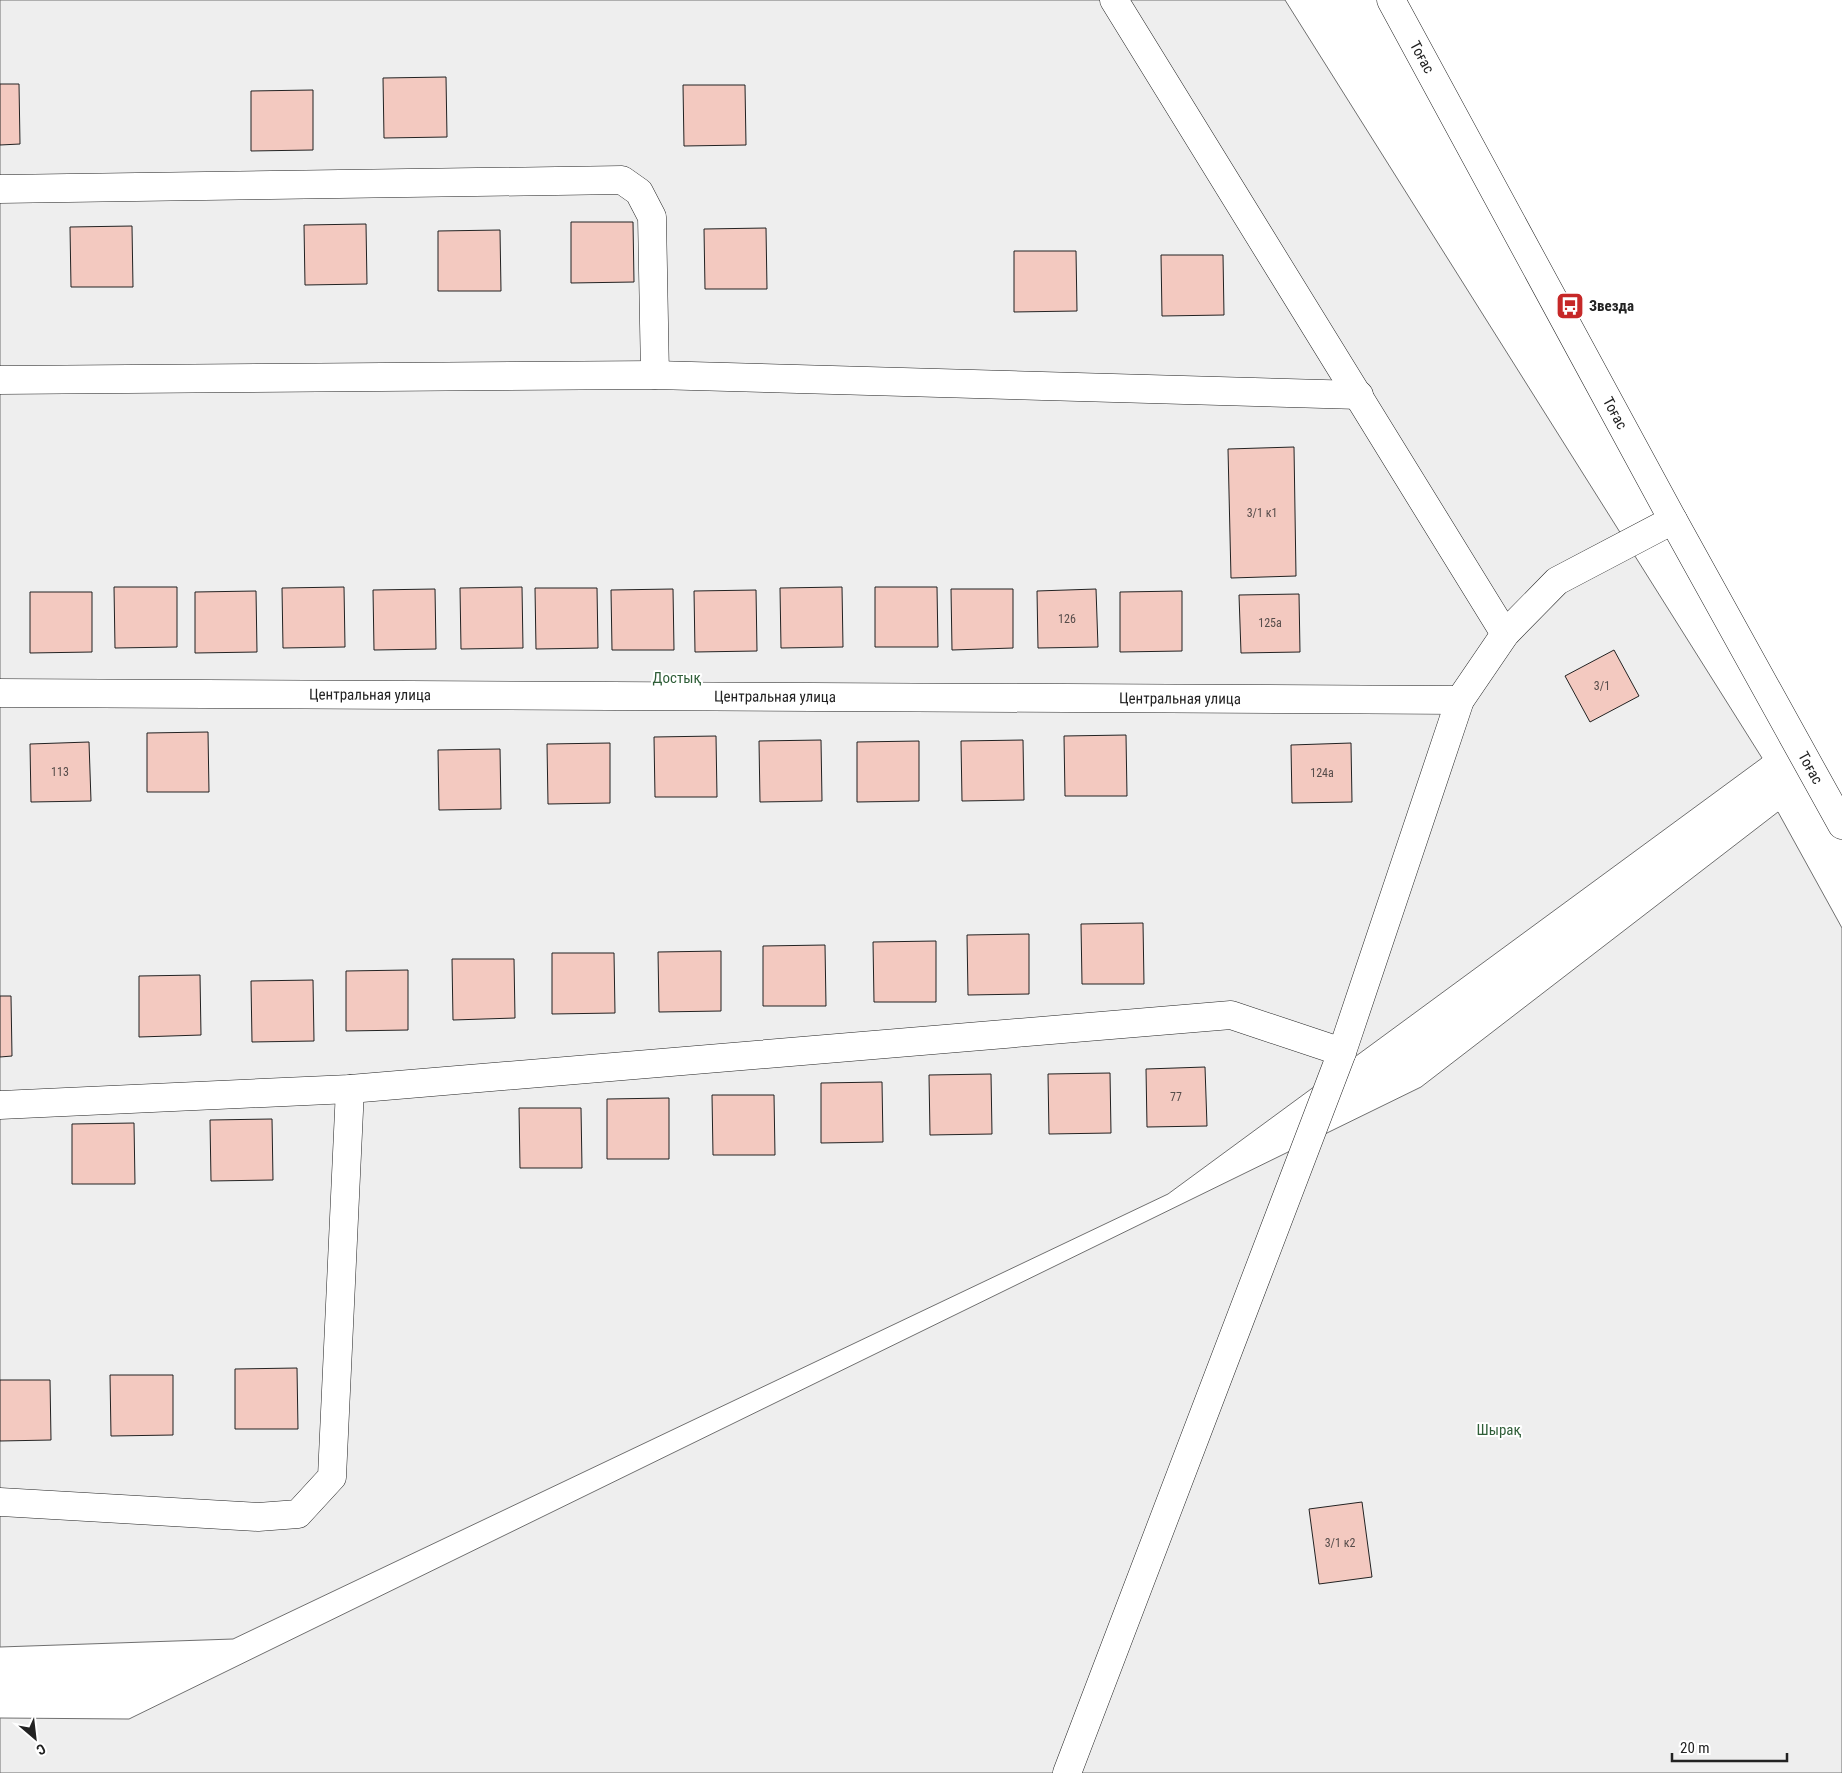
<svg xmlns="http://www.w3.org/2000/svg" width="1842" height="1773" font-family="'Roboto Condensed',sans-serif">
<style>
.green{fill:#eee;stroke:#6f6f6f}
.building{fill:#f3c9c0;stroke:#222}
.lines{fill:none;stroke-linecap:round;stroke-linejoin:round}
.street-casing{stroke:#222;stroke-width:29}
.highway-casing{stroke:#222;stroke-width:29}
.street{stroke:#fff;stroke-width:28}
.highway{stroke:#fff;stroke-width:28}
.labels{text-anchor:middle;stroke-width:4;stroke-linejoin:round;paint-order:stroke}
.number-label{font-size:12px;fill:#564c4a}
.street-label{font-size:15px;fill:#222;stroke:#fff}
.poi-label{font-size:15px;font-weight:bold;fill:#222;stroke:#fff;text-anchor:start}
.park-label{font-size:15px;fill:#2f5e38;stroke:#fff}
</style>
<rect width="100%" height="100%" fill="#fff"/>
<path class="green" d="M0 0H1285L1762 758 1168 1194 233 1639 0 1647Z
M1778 812 1842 928V1773H0V1718L129 1719 1421 1087Z"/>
<path class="building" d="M446 77 447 137 384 138 383 78Z
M0 84H19L20 144 0 145Z
M683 85H745L746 145 684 146Z
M313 90V150L251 151V91Z
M571 222H633L634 282 571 283Z
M366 224 367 284 305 285 304 225Z
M132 226 133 287H71L70 227Z
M766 228 767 289H705L704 229Z
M500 230 501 291H438V231Z
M1014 251H1076L1077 311 1014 312Z
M1161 255H1223L1224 315 1162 316Z
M1294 447 1296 576 1231 578 1228 449Z
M114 587H177V647L115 648Z
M344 587 345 647 283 648 282 588Z
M522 587 523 648 461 649 460 588Z
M842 587 843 647 781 648 780 588Z
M875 587H937L938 647H875Z
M535 588H597L598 648 536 649Z
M435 589 436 649 374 650 373 590Z
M673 589 674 650H612L611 590Z
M951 589H1013V648L952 650Z
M1096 589 1098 647 1038 648 1037 591Z
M756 590 757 651 695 652 694 591Z
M256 591 257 652 195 653V592Z
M1182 591V651L1120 652V592Z
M30 592H92V652L30 653Z
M1299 594 1300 652 1241 653 1239 595Z
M1614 650 1639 696 1590 722 1565 676Z
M208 732 209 792H147V733Z
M1126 735 1127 796H1065L1064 736Z
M716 736 717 797H655L654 737Z
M821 740 822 801 760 802 759 741Z
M1023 740 1024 800 962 801 961 741Z
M919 741V801L857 802V742Z
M89 742 91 801 31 802 30 744Z
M610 743V803L548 804 547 744Z
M1351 743 1352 802 1292 803 1291 745Z
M500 749 501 809 439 810 438 750Z
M1143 923 1144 984H1082L1081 924Z
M1029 934V994L968 995 967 935Z
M936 941V1002H874L873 942Z
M825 945 826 1006H763V946Z
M721 951V1011L659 1012 658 952Z
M552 953H614L615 1013 552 1014Z
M452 959H514L515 1018 453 1020Z
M408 970V1030L346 1031V971Z
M200 975 201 1035 139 1037V976Z
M313 980 314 1041 252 1042 251 981Z
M0 996H11L12 1056 0 1057Z
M1205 1067 1207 1126 1147 1127 1146 1069Z
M1110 1073 1111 1133 1049 1134 1048 1074Z
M991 1074 992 1134 930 1135 929 1075Z
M882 1082 883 1142 821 1143V1083Z
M712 1095H774L775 1155H713Z
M669 1098V1159H607V1099Z
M519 1108H581L582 1168H520Z
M272 1119 273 1180 211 1181 210 1120Z
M134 1123 135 1184H72V1124Z
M297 1368 298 1429H235V1369Z
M110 1375H173V1435L111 1436Z
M0 1380H50L51 1440 0 1441Z
M1362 1502 1372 1577 1319 1584 1309 1509Z"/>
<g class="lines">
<defs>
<g id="street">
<path d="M1114 0 1505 634"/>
<path d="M0 189 622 180 639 192 652 217 655 375"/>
<path d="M0 380 655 375 1359 395"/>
<path id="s1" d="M0 693 1460 700"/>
<path d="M0 1105 350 1089 1231 1015 1342 1052"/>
<path d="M0 1502 258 1517 298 1514 332 1477 350 1089"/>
<path d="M1067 1773 1342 1052 1460 700 1505 634 1557 581 1673 520"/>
</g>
<g id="highway">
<path id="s2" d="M1391 0 1673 520 1842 825"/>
</g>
</defs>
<use href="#street" class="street-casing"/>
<use href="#highway" class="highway-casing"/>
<use href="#street" class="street"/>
<use href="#highway" class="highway"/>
</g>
<defs>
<symbol id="bus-square" viewBox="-11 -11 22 22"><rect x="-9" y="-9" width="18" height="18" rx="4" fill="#c62828" stroke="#fff"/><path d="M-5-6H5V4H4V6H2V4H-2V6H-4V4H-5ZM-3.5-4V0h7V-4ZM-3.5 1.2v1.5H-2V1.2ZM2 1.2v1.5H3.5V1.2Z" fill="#fff"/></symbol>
</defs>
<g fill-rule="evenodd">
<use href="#bus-square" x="1554" y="290" width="32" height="32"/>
</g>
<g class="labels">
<g class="number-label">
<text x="1262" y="517">3/1 к1</text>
<text x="1067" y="623">126</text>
<text x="1270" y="627">125а</text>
<text x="1602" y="690">3/1</text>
<text x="60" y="776">113</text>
<text x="1322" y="777">124а</text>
<text x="1176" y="1101">77</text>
<text x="1340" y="1547">3/1 к2</text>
</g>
<g class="street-label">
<text dy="5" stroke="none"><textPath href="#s2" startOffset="65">Тоғас</textPath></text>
<text dy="5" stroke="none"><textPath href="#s2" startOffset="470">Тоғас</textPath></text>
<text dy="5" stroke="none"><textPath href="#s1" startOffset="370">Центральная улица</textPath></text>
<text dy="5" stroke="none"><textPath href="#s1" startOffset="775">Центральная улица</textPath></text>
<text dy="5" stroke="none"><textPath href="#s1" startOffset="1180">Центральная улица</textPath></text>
<text dy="5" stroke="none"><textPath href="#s2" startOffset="875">Тоғас</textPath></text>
</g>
<g class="poi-label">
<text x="1589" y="311">Звезда</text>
</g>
<g class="park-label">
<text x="677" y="683">Достық</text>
<text x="1499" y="1435">Шырақ</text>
</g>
</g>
<g transform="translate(35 1738) rotate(152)" stroke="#ffffff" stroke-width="4" paint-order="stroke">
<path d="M0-4L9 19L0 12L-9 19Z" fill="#222222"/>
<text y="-8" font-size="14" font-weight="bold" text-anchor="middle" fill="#222222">С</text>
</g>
<path d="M1672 1753v8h115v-8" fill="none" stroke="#222222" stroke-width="2.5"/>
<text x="1680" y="1753" font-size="15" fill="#222222" stroke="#ffffff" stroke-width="4" paint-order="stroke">20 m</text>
</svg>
